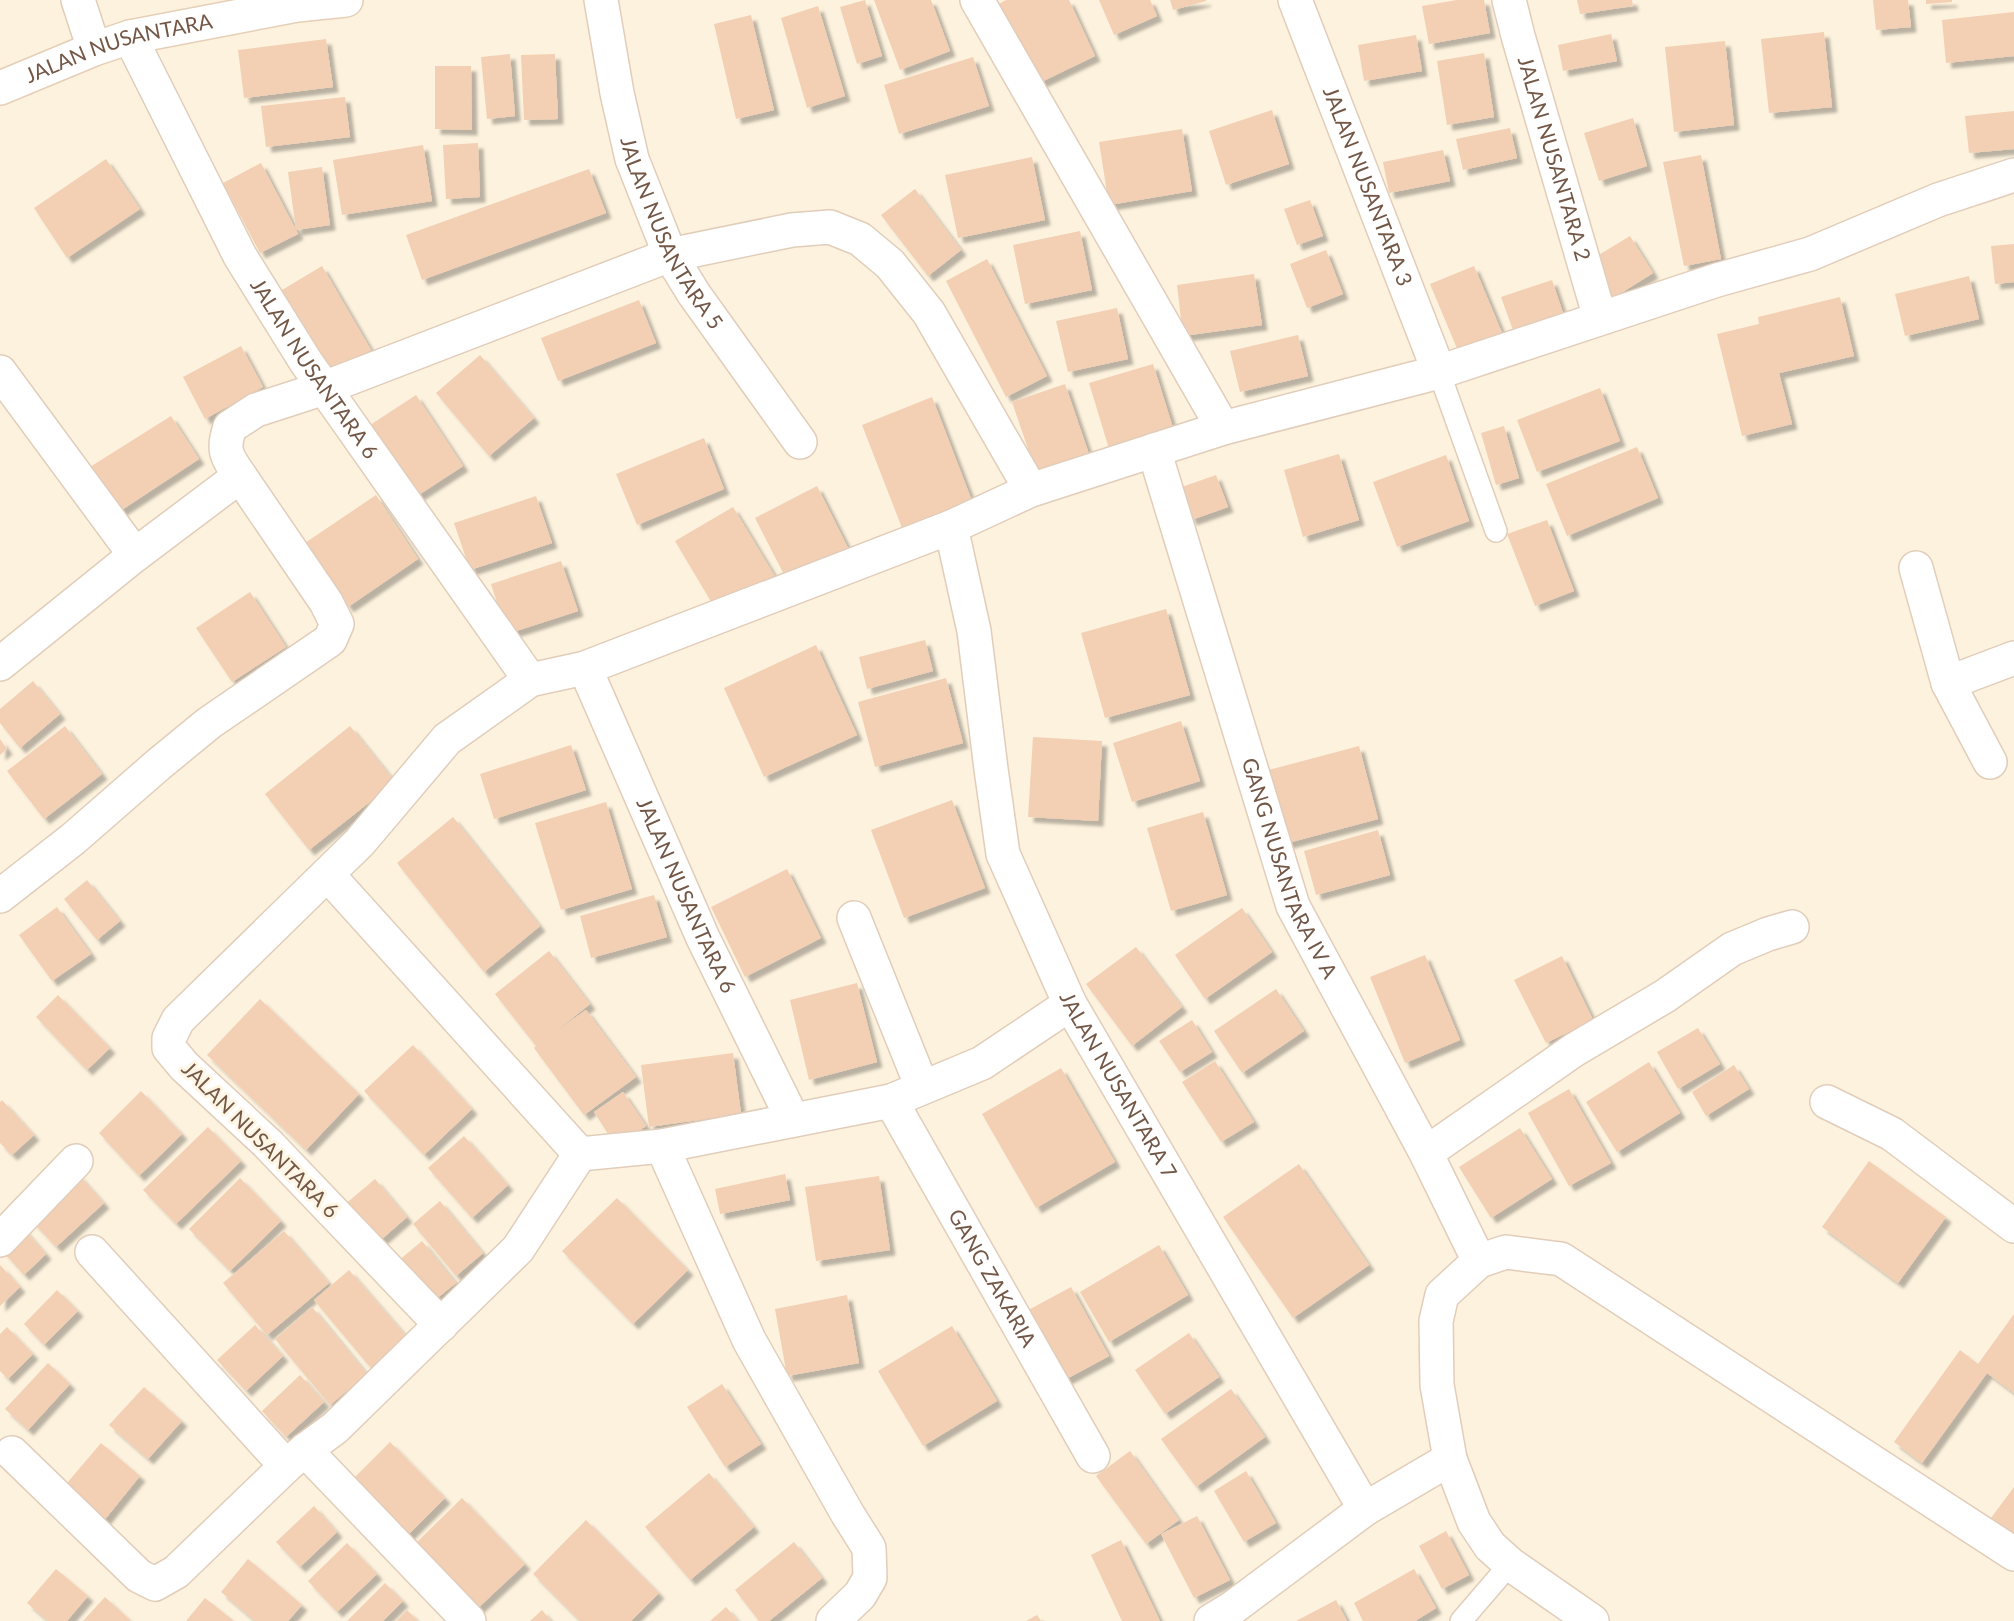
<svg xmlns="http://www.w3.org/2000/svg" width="2014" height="1621" font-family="Lato,sans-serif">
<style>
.building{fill:#f3cfb4;filter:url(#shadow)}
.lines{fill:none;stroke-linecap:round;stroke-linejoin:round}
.lane-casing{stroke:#e1cdba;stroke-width:24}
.street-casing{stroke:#e1cdba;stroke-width:36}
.secondary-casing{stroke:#e6cfb7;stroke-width:36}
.lane{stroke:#fff;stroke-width:21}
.street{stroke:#fff;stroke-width:33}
.secondary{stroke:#fff;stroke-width:33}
.labels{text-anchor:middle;stroke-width:6;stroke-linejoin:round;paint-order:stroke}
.street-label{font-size:21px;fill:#735746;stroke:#fff5e4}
</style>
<defs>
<filter id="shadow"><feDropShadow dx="5.5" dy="5.5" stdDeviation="1.5" flood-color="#0004"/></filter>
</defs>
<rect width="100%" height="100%" fill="#fdf2dd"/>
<path class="building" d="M865 0 882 56 857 64 840 7Z
M874 0H931L950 51 900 70Z
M1006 0H1069L1095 56 1037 84 999 4Z
M1099 0H1150L1157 16 1114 35Z
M1170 0H1206V1L1173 10Z
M1457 0H1484L1490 33 1429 44 1422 6Z
M1577 0H1632L1633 6 1580 14Z
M1873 0H1908L1911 27 1876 30Z
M1926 0H1952V2L1926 4Z
M818 6 845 96 807 108 781 18Z
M2014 12V56L1946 63 1942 20Z
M751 15 774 110 736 119 714 24Z
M1824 32 1832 107 1769 113 1761 39Z
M1611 34 1617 61 1563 71 1558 45Z
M1416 35 1422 71 1364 81 1358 45Z
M326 39 333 87 244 98 238 50Z
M1725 41 1734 125 1674 132 1665 47Z
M1484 53 1494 117 1447 125 1437 61Z
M510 54 515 116 487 119 481 57Z
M555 54 558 119 524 120 521 55Z
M973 57 989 106 899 134 884 85Z
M435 66H471L472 130 435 129Z
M345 97 350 137 266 147 261 106Z
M1272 110 1289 164 1226 185 1209 131Z
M2014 111V149L1969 153 1965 116Z
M1633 118 1647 166 1599 181 1584 133Z
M1510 128 1517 158 1463 170 1456 139Z
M1182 129 1192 191 1109 205 1099 142Z
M478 143 480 197 446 199 443 145Z
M423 145 432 201 342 215 333 160Z
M1443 150 1450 181 1389 193 1383 162Z
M1701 155 1721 259 1684 266 1663 162Z
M1032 157 1045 220 958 238 945 175Z
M106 159 140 209 67 258 34 208Z
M261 163 298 234 260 253 223 183Z
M322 167 330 225 296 230 288 172Z
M589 169 606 213 422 280 406 235Z
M915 189 961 250 928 276 881 215Z
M1310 200 1323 236 1297 245 1284 209Z
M1080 231 1092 290 1025 304 1013 245Z
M1630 236 1653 273 1610 300 1587 262Z
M2014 244V282L1995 284 1991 246Z
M1326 250 1343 294 1307 308 1290 264Z
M987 259 1047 376 1006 397 946 281Z
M322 266 371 350 327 377 277 293Z
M1474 266 1505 340 1461 358 1430 284Z
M1254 274 1262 325 1183 336 1177 285Z
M1969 276 1979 319 1905 336 1895 294Z
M1552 280 1564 316 1514 333 1501 297Z
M1840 297 1854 356 1779 373 1792 424 1742 436 1717 334 1759 324 1758 317Z
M639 300 656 343 558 381 541 338Z
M1117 308 1128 359 1068 372 1056 321Z
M1298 335 1308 376 1240 392 1230 351Z
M241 346 263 387 205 419 183 377Z
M480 355 534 418 489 456 436 393Z
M1153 364 1174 431 1110 452 1089 383Z
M1065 384 1092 463 1039 481 1012 402Z
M1600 388 1620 441 1537 472 1517 420Z
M416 395 463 466 414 498 367 427Z
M932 397 972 501 902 528 862 425Z
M171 416 199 459 111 517 82 472Z
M1504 426 1519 478 1496 485 1481 433Z
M704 438 724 489 637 525 616 474Z
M1637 447 1658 498 1567 536 1546 484Z
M1339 454 1359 520 1303 537 1284 470Z
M1446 455 1469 521 1397 547 1373 482Z
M1216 475 1228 507 1191 520 1179 488Z
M817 486 852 556 791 588 755 518Z
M376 495 418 559 348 607 305 543Z
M536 496 552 543 470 570 454 523Z
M733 507 777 580 719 615 675 541Z
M1547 520 1574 591 1535 606 1507 534Z
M561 561 578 611 507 634 491 584Z
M250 592 286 647 232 682 196 628Z
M1166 609 1190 695 1105 718 1081 633Z
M925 640 933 671 867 689 859 657Z
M816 645 857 735 764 777 724 688Z
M946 678 963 743 875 767 858 702Z
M33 681 60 714 20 748 0 723V709Z
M1181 721 1200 781 1132 802 1113 743Z
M65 726 102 774 44 819 7 771Z
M350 726 395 782 309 850 265 794Z
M1033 737 1102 741 1098 821 1028 817Z
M0 739 7 749 0 755Z
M571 745 586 790 494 819 480 774Z
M1359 746 1378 819 1284 844 1265 771Z
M952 800 985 888 904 918 871 830Z
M606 802 632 889 561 910 535 823Z
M1203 812 1227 895 1171 911 1147 828Z
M453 817 540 926 484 972 397 863Z
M1378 830 1390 875 1316 895 1304 851Z
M787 869 821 938 745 977 711 907Z
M87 880 120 921 97 940 64 899Z
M654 895 667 937 591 958 580 916Z
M57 907 91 954 52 981 19 935Z
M1242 908 1272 952 1205 999 1175 955Z
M1136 947 1182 1007 1132 1046 1086 984Z
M549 951 590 1004 555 1032 586 1010 636 1077 584 1115 534 1048 536 1046 495 994Z
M1425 955 1460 1040 1405 1063 1370 977Z
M1562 956 1593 1020 1546 1043 1514 980Z
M857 983 877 1062 809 1080 790 1000Z
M1276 989 1304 1031 1242 1073 1214 1031Z
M58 995 110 1048 87 1070 36 1017Z
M260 999 359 1094 306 1150 207 1055Z
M1192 1020 1212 1052 1180 1072 1159 1041Z
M1698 1028 1720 1064 1678 1089 1657 1052Z
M413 1045 472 1109 424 1155 364 1091Z
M733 1053 741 1114 649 1127 641 1065Z
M1215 1061 1254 1122 1221 1142 1182 1082Z
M1649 1062 1680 1113 1617 1152 1586 1102Z
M1734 1065 1749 1089 1706 1116 1692 1092Z
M1061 1068 1115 1162 1036 1208 982 1114Z
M1569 1089 1611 1163 1569 1186 1528 1113Z
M141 1091 182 1134 139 1176 99 1133Z
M623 1092 646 1126 616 1146 594 1112Z
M2 1100 34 1135 12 1155 0 1143V1102Z
M208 1127 241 1161 176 1224 143 1190Z
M1520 1128 1552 1179 1491 1218 1459 1167Z
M464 1136 508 1185 472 1218 428 1168Z
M1869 1161 1946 1217 1898 1283 1822 1227Z
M1299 1164 1369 1265 1293 1318 1223 1217Z
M78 1174 104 1203 56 1247 30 1219Z
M785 1174 790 1200 720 1214 715 1189Z
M879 1176 890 1250 816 1261 805 1187Z
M240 1178 281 1221 230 1271 189 1229Z
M375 1179 407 1217 375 1245 343 1206Z
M617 1198 688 1270 633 1324 562 1251Z
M440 1201 483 1253 456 1276 413 1224Z
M23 1228 46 1254 24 1275 0 1248Z
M284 1231 329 1283 267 1335 223 1283Z
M422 1241 456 1283 426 1307 392 1266Z
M1159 1245 1188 1295 1109 1342 1080 1292Z
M0 1265 20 1287 0 1306Z
M349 1270 407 1337 371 1368 314 1300Z
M1071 1287 1109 1356 1057 1384 1021 1314Z
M57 1290 78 1311 44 1345 24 1324Z
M847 1295 859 1363 787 1376 775 1309Z
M312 1307 367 1374 330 1405 275 1339Z
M2014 1314V1393L1987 1373 1922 1463 1894 1442 1960 1350 1978 1364Z
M255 1325 283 1356 246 1391 217 1360Z
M952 1326 997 1401 923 1446 878 1371Z
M7 1327 33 1354 8 1379 0 1371V1334Z
M1189 1333 1219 1377 1165 1414 1135 1370Z
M48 1363 70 1384 28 1430 5 1409Z
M300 1375 324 1402 286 1437 262 1411Z
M722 1384 761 1444 725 1467 687 1407Z
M144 1387 182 1421 148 1459 109 1425Z
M1231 1389 1265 1437 1196 1487 1161 1439Z
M390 1442 445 1498 405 1538 350 1482Z
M101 1443 140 1476 102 1523 62 1489Z
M1130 1451 1179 1520 1146 1544 1096 1476Z
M1246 1471 1276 1523 1244 1542 1214 1491Z
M709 1473 754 1527 690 1580 645 1527Z
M2014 1487V1534L1991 1518Z
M462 1498 525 1564 478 1608 417 1542Z
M314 1506 337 1532 300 1567 276 1542Z
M1197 1516 1230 1580 1194 1598 1161 1534Z
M586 1520 659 1593 631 1621H580L533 1574Z
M1446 1531 1469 1575 1442 1589 1419 1546Z
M1121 1540 1160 1621H1122L1091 1555Z
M794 1542 822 1578 769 1621H759L735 1590Z
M347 1543 377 1574 337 1612 308 1581Z
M248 1559 302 1605 288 1621H255L221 1592Z
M56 1569 88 1596 67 1621H48L27 1603Z
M1414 1569 1436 1608 1415 1621H1363L1354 1603Z
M385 1583 403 1601 383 1621H347Z
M105 1597 131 1621H83Z
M205 1598 234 1621H186Z
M1336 1600 1347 1621H1296Z
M726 1607 738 1621H710Z
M407 1610 418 1621H396Z
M542 1610 551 1621H530Z
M1037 1615 1041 1621H1026Z"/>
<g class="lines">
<defs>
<path id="lane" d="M1439 372 1496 531
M1461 1621 1510 1564"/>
<g id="street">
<path d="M78 0 94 49"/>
<path id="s1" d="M601 0 617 93 632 159 670 255 694 294 800 442"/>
<path d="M977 0 1223 428 1439 372 1717 280 1810 254 1938 200 2014 175"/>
<path id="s2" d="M1295 0 1439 372"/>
<path id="s3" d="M1509 0 1518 36 1600 318"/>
<path id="s4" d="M130 37 240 256 306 362 530 680"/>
<path d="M0 372 135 555"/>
<path id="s5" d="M1154 450 1293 906 1426 1153 1479 1261"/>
<path id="s6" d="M951 527 974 631 991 769 1003 854 1070 1004 1365 1509 1450 1459"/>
<path d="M1916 568 1948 683 1990 762"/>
<path d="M0 664 135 555 240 476C226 456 222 450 230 427L256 410 324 388 670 255 792 230 830 227 860 239 890 264 929 313 1031 490"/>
<path id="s7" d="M585 668 703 938 793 1120"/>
<path d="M1948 683 2014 658"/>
<path d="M328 875 580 1154"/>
<path d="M0 896 73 839 159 764 209 723 330 640 337 624 326 602 240 476"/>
<path d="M854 918 922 1087"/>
<path id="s8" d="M891 1101 1093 1456"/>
<path d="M1827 1102 1892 1134 2014 1226"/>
<path d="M662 1146 749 1340 847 1513 869 1548 870 1578 860 1595 833 1621"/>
<path d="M1426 1153 1574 1050 1665 996 1732 949 1768 934 1792 927"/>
<path d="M580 1154 662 1146 891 1101 982 1063 1070 1004"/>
<path d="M0 1240 76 1161"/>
<path d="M92 1252 286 1466"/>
<path d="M441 1325 268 1144 184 1066 169 1048V1038L178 1020 360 842 447 739 530 680 585 668 951 527 1031 490 1223 428"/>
<path d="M12 1453 139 1576 155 1584 176 1572 286 1466 305 1450"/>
<path d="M469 1621 305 1450 335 1428 518 1249 580 1154"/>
<path d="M1211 1621 1231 1609 1365 1509"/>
<path d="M1592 1621 1510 1564 1490 1546 1474 1522 1450 1459 1437 1385 1436 1321 1442 1295 1479 1261 1506 1252 1561 1259 2014 1554"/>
</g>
<g id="secondary">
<path id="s9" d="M0 88 94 49 130 37 297 5 346 0"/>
</g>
</defs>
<use href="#lane" class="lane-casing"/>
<use href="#street" class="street-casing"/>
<use href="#secondary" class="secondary-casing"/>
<use href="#lane" class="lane"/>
<use href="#street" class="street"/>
<use href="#secondary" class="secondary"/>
</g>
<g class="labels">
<g class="street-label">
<text dy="7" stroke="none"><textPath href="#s9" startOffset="126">JALAN NUSANTARA</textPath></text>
<text dy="7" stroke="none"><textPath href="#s3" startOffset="165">JALAN NUSANTARA 2</textPath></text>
<text dy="7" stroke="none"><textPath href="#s2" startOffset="200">JALAN NUSANTARA 3</textPath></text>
<text dy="7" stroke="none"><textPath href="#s1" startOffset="246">JALAN NUSANTARA 5</textPath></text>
<text dy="7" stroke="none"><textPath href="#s4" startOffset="380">JALAN NUSANTARA 6</textPath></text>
<text dy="7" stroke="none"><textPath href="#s5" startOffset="440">GANG NUSANTARA IV A</textPath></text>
<text dy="7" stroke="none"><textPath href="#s7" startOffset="249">JALAN NUSANTARA 6</textPath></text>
<text dy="7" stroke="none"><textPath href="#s6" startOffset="590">JALAN NUSANTARA 7</textPath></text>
<text transform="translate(260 1140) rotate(45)" y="7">JALAN NUSANTARA 6</text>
<text dy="7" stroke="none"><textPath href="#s8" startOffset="204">GANG ZAKARIA</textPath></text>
</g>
</g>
</svg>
